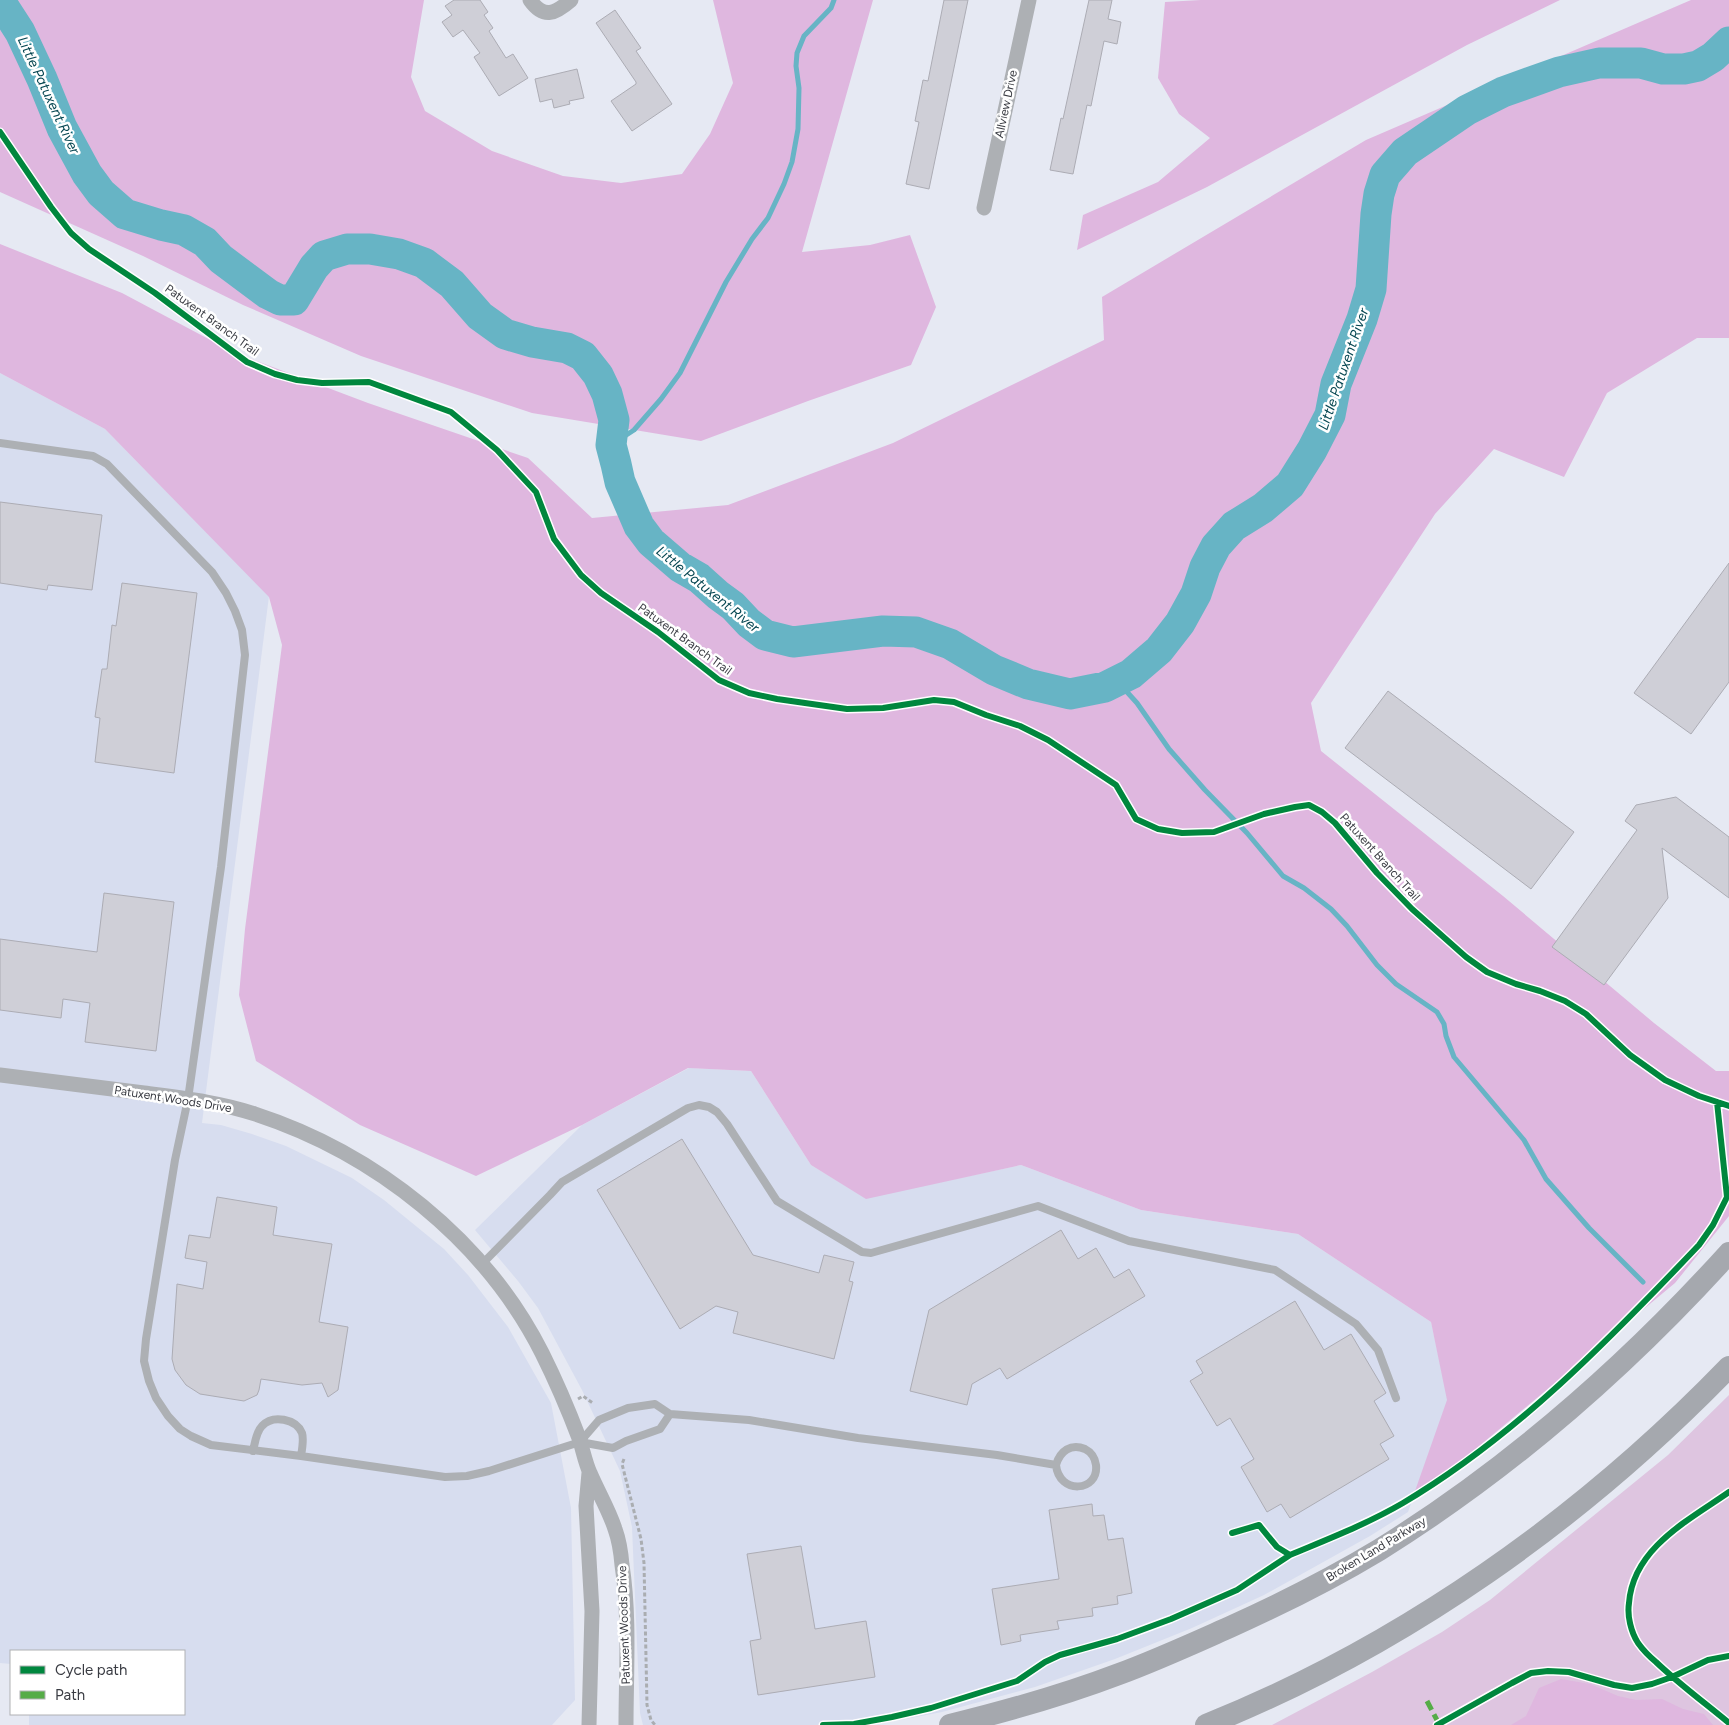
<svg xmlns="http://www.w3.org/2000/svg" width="1729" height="1725" font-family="Figtree,sans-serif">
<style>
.built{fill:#d7ddef}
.green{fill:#dec5e0}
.forest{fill:#dfb7df}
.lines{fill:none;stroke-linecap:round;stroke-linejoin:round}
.stream{stroke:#67b4c5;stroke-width:5}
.river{stroke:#67b4c5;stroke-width:31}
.building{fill:#cfcfd7;stroke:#acacb4}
.path{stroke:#aaadb1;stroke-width:3;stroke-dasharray:4 2.5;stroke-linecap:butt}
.lane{stroke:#adb0b4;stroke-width:8}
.street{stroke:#adb0b4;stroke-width:15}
.primary{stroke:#a5a8ae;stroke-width:22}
.quiet{stroke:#55ac47;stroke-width:5;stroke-dasharray:10 5;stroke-linecap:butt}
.cycleway-casing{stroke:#fff;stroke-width:9}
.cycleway{stroke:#00873e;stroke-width:6}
.labels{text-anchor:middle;stroke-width:5;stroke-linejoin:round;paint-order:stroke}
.street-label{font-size:12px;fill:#3a3c43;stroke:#fff}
.water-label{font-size:14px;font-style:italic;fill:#074752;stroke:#fff}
</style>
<rect width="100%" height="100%" fill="#e6e9f3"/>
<path class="built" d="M0 373 105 429 269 596 202 1123 221 1125 252 1134 286 1146 352 1178 384 1200 444 1249 468 1275 508 1327 551 1403 571 1508 575 1700 552 1725H29V1714H184V1651H11V1664L0 1663Z
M689 1068 751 1071 811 1165 866 1198 1021 1165 1141 1210 1298 1234 1431 1322 1448 1400 1408 1512 1370 1536 1264 1595 1192 1628 1115 1659 1035 1687 942 1712 874 1725H643L640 1713 632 1527 620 1471 582 1390 538 1308 518 1281 475 1230 582 1125Z"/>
<path class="green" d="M1729 1395V1725H1272L1372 1672 1442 1632 1490 1600 1668 1455Z"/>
<path class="forest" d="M0 0H424L411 77 425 111 492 151 563 176 621 183 682 174 710 134 733 83 713 0H873L802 252 870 245 910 235 936 307 911 365 808 401 701 441 532 413 361 356 243 305 143 256 0 192Z
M1201 0H1560L1467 45 1207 187 1077 250 1083 215 1158 182 1210 138 1179 114 1158 78 1165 2Z
M1691 0H1729V338H1697L1607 393 1564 477 1494 449 1435 514 1311 703 1321 751 1503 896 1654 1023 1716 1071H1729V1216L1675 1283 1454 1467 1415 1491 1447 1400 1431 1322 1298 1234 1141 1210 1021 1165 866 1199 811 1165 751 1071 688 1068 582 1125 476 1176 360 1125 256 1061 239 995 245 929 282 645 269 597 105 429 0 373V244L122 293 233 352 368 403 528 458 592 518 728 505 893 443 1104 340 1102 297 1366 140Z
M1561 1679 1590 1684 1618 1696 1636 1700 1662 1699 1683 1709 1704 1714 1713 1725H1511L1526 1716 1539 1688Z"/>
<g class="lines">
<path class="stream" d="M611 445 634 430 661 399 680 373 726 282 752 239 768 218 784 184 792 162 798 129 799 88 796 66 797 53 804 36 831 8 834 0
M1117 681 1137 703 1169 749 1205 790 1247 833 1283 876 1304 888 1331 909 1347 926 1377 965 1396 984 1437 1012 1444 1024 1446 1036 1454 1057 1524 1140 1546 1179 1589 1228 1643 1282"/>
<path class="river" d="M0 1 20 32 42 79 62 128 87 174 101 193 125 214 161 225 184 230 205 242 221 259 268 294 280 300H294L314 267 324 256 347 249H370L399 254 424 263 452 284 480 316 505 334 532 342 567 348 583 356 598 375 607 394 614 420 611 445 616 464 620 482 639 526 651 542 680 567 699 578 718 595 733 606 749 623 765 635 793 642 883 631 916 632 950 644 994 670 1028 684 1070 694 1105 687 1131 674 1159 650 1180 623 1196 594 1205 567 1216 546 1234 526 1263 508 1290 485 1312 450 1330 415 1336 384 1362 319 1371 289 1376 214 1379 194 1385 175 1405 152 1467 110 1503 92 1559 72 1599 63H1641L1663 69H1684L1698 66 1713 57 1729 42"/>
</g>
<path class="building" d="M454 0H480L488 12 484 15 493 28 489 31 506 58 513 54 528 78 499 96 474 57 480 53 463 30 453 37 442 22 452 15 445 6Z
M944 0H968L929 189 906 184 919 122 915 121 923 80 928 81Z
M1089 0H1112L1108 19 1121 22 1117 44 1104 41 1091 106 1087 105 1073 174 1050 170 1061 118 1063 119Z
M615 10 641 48 636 51 672 104 632 131 611 101 636 84V82L596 23Z
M577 69 584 98 569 101 570 104 554 108 552 99 540 102 535 79Z
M0 502 102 515 92 590 48 585 47 590 0 583Z
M1729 563V682L1691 734 1634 693Z
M122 583 197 593 174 773 95 762 100 718 95 717 102 669H107L112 625 116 626Z
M1388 691 1574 832 1531 889 1345 748Z
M1676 797 1729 837V898L1662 848 1668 898 1604 985 1552 947 1637 830 1625 821 1636 805Z
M104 893 174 902 156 1051 85 1042 90 1003 63 999 61 1018 0 1010V939L97 952Z
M682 1139 753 1255 819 1273 824 1255 854 1262 849 1281 853 1282 834 1359 733 1333 738 1312 716 1306 680 1329 597 1190Z
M217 1197 277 1207 273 1235 332 1244 319 1322 348 1327 338 1390 328 1397 322 1383 302 1385 261 1379 259 1390 257 1395 244 1401 200 1394 186 1385 175 1370 172 1359 177 1284 203 1289 207 1262 185 1258 189 1235 210 1238Z
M1061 1230 1078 1259 1096 1248 1114 1278 1129 1269 1145 1296 1007 1379 1000 1368 972 1384 967 1405 910 1391 929 1310Z
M1295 1301 1324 1350 1351 1334 1386 1393 1374 1401 1394 1436 1380 1444 1389 1459 1290 1518 1281 1504 1267 1512 1241 1467 1254 1459 1230 1418 1217 1426 1190 1381 1203 1373 1196 1361Z
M1092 1504 1093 1516 1104 1515 1108 1540 1123 1538 1132 1593 1117 1596 1118 1604 1092 1608 1093 1616 1057 1621 1059 1629 1020 1635 1021 1641 1001 1645 992 1589 1059 1579 1049 1510Z
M801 1546 815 1629 866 1621 875 1677 758 1695 750 1641 761 1639 747 1554Z"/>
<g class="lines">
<path class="path" d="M578 1399 583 1396 594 1404
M624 1459 622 1464 641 1539 644 1563 647 1705 651 1720 655 1725
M1729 1492C1689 1520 1633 1548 1629 1603 1627 1616 1631 1632 1638 1643 1643 1650 1650 1657 1656 1662 1679 1684 1705 1703 1729 1723
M1232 1533 1259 1525 1277 1547 1290 1555C1328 1539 1367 1524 1403 1503 1516 1436 1609 1340 1699 1245L1713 1225 1729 1193
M1437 1725 1512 1683 1531 1673 1548 1671 1569 1672 1614 1685 1632 1688 1652 1684 1672 1677 1708 1660 1729 1656"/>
<path class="lane" d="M0 443 93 456 107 464 212 572 226 593 235 611 242 630 245 655 221 867 188 1099 175 1160 146 1339 144 1361 149 1381 156 1398 168 1416 180 1429 191 1436 211 1445 301 1456
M482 1264 550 1195 562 1182 688 1108 699 1105 709 1107 717 1112 727 1124 777 1201 862 1252 871 1253 1038 1206 1129 1241 1275 1270 1356 1324 1378 1350 1396 1398
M580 1442 599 1420 628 1408 655 1404 670 1414 749 1420 858 1438 997 1455 1056 1465C1060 1451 1071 1443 1085 1449 1091 1452 1095 1458 1096 1465 1099 1492 1059 1495 1056 1465
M253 1451C255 1443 256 1432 262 1426 273 1414 296 1419 302 1433 304 1439 302 1450 301 1456L445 1477 467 1476 489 1471 580 1442 613 1448 626 1441 660 1429 670 1414"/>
<path class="street" d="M530 0C544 20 556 13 571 0
M984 208 1029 0
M0 1075C48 1081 96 1087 144 1093 181 1098 219 1102 255 1114 375 1153 485 1240 542 1353 556 1381 568 1409 579 1438 583 1450 585 1462 590 1473 598 1492 609 1510 615 1529 619 1540 621 1553 622 1565 630 1617 626 1672 626 1725
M589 1473 586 1506 592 1611 589 1725"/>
<path class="primary" d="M950 1725C1007 1711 1064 1695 1119 1674 1157 1660 1194 1643 1230 1627 1281 1604 1331 1579 1379 1550 1509 1469 1626 1367 1729 1253
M1206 1725C1403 1646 1582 1519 1729 1367"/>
<path class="quiet" d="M1427 1701 1439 1724"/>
<defs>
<path id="cycleway" d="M0 132 51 207 71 233 89 249 155 293 247 362 275 374 297 380 322 383 369 382 451 412 497 450 536 492 554 539 581 575 601 593 658 632 719 680 749 693 777 699 847 709 883 708 934 700 954 702 986 715 1020 726 1048 740 1116 785 1136 819 1158 829 1182 833 1214 832 1264 814 1295 807 1309 805 1322 812 1335 823 1377 873 1412 909 1466 957 1487 972 1516 984 1540 991 1565 1001 1586 1014 1630 1055 1665 1080 1699 1096 1729 1106
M1717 1102 1727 1197
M1729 1492C1689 1520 1633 1548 1629 1603 1627 1616 1631 1632 1638 1643 1643 1650 1650 1657 1656 1662 1679 1684 1705 1703 1729 1723
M1232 1533 1259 1525 1277 1547 1290 1555C1328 1539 1367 1524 1403 1503 1516 1436 1609 1340 1699 1245L1713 1225 1729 1193
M823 1725 854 1724 892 1717 931 1708 1017 1681 1045 1662 1060 1655 1117 1639 1171 1619 1237 1590 1290 1555
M1437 1725 1512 1683 1531 1673 1548 1671 1569 1672 1614 1685 1632 1688 1652 1684 1672 1677 1708 1660 1729 1656"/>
</defs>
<use href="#cycleway" class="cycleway-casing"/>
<use href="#cycleway" class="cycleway"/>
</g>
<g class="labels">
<g class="street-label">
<text transform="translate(1006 104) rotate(-78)" y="4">Allview Drive</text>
<text transform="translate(212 320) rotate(36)" y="4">Patuxent Branch Trail</text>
<text transform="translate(685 639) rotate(36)" y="4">Patuxent Branch Trail</text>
<text transform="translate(1380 857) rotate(48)" y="4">Patuxent Branch Trail</text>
<text transform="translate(173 1099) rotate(9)" y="4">Patuxent Woods Drive</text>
<text transform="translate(1376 1549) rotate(-31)" y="4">Broken Land Parkway</text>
<text transform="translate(624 1625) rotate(-92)" y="4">Patuxent Woods Drive</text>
</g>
<g class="water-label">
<text transform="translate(49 95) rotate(65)" y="5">Little Patuxent River</text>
<text transform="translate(1343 369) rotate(-71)" y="5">Little Patuxent River</text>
<text transform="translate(708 589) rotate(39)" y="5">Little Patuxent River</text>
</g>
</g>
<rect x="10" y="1650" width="175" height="65" fill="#ffffff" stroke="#b0b1b4"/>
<rect x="20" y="1666" width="25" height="8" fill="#00873e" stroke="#b0b1b4"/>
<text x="55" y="1675" font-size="15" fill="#3a3c43">Cycle path</text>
<rect x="20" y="1691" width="25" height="8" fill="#55ac47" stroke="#b0b1b4"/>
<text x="55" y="1700" font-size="15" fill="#3a3c43">Path</text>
</svg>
